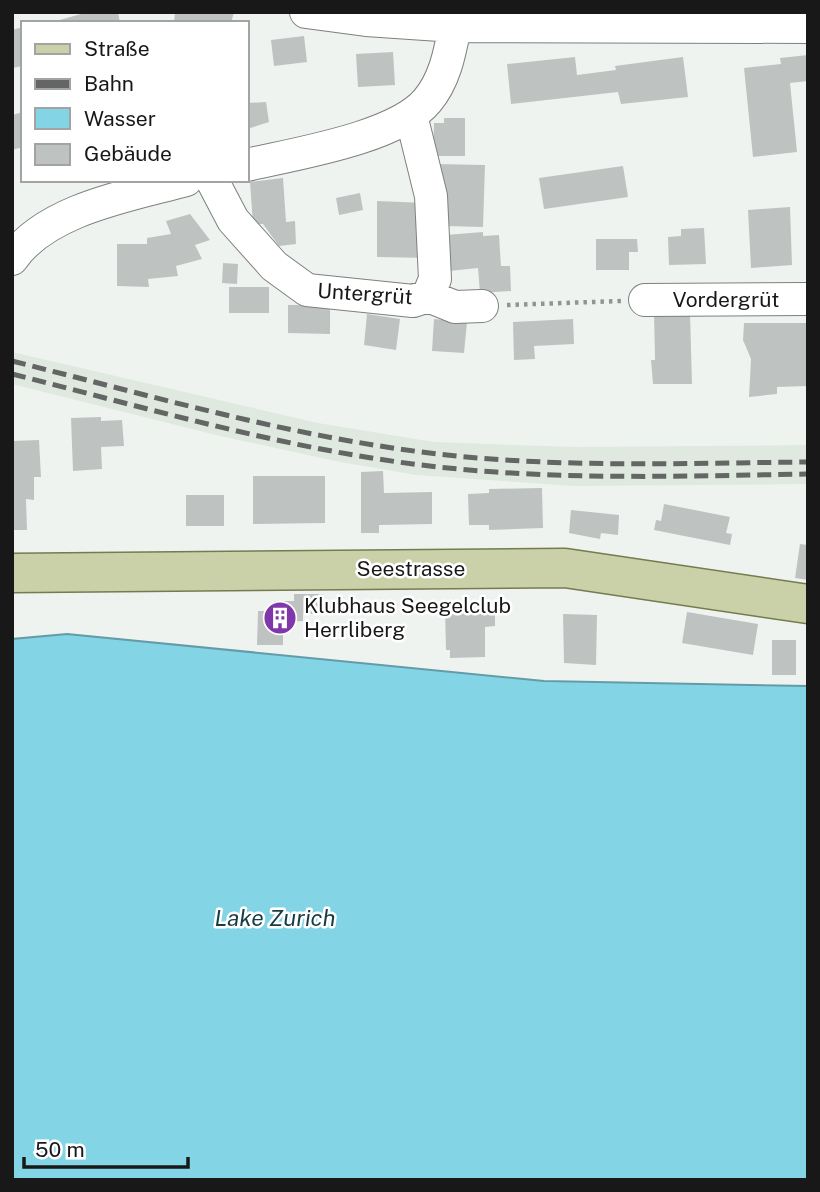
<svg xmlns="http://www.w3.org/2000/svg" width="820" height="1192" font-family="'Public Sans',sans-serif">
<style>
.built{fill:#dfe9e0}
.water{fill:#83d5e6;stroke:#639ca8;stroke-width:2}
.building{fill:#bec3c1}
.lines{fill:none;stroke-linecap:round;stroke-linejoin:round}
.minor-casing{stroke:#7d807d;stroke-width:34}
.major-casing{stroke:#757b4f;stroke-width:41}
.path{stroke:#919492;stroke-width:4.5;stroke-dasharray:3.5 5;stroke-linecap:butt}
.minor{stroke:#fff;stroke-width:32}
.major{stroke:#cad0a7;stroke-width:38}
.rail{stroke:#646665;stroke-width:5;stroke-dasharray:14 7;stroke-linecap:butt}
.labels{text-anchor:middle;stroke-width:5;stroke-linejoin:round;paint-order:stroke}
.street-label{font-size:21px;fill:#171817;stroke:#fff}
.poi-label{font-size:21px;fill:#171817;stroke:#fff;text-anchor:start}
.water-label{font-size:23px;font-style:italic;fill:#163c44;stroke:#fff}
</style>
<rect width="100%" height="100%" fill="#eff3f0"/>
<path class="built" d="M12 352 318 423 434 442 574 447 808 445V484L574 486 416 475 340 462 216 435 12 384Z"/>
<path class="water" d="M67 634 544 681 808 686V1180H12V639Z"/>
<path class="building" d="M88 12H118L120 23H49Z
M175 12H234L231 23H174Z
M23 27V66L12 68V30Z
M304 36 307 62 274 66 271 40Z
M393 52 395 85 358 87 356 54Z
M808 55V81L790 83 797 152 753 157 744 68 781 64 780 58Z
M575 57 577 75 616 70 615 66 683 57 688 97 621 104 618 92 511 104 507 64Z
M266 102 269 122 247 129V103Z
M23 112V147L12 150V115Z
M444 118H465V156H433L434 123H444Z
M436 164 485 165 483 227 444 226 445 181H436Z
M623 166 628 197 544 209 539 178Z
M283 178 286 222 295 221 296 244 279 246 263 224H253L250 182Z
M360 193 363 210 339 215 336 198Z
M377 201 426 203 429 258 377 257Z
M790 207 792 265 751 268 748 210Z
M190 214 210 240 195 245 202 259 176 266 178 276 148 279 149 287 117 286V244H147V238L171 234 166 221Z
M704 228 706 264 669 265 668 237 681 236V229Z
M483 232V236L499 235 501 266H510L511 291 480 293 478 268 449 271 446 235Z
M596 239H637L638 252H629V270H596Z
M223 263 238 264 237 284 222 283Z
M229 287H269V313H229Z
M288 305H330V334L288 333Z
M654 312 690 313 692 384H653L651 360H655Z
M367 314 400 319 396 350 364 345Z
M434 319 467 322 464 353 432 351Z
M573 319 574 344 534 346 535 359 514 360 513 322Z
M744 323H806L808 386 777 387V394L749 397 751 359 743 340Z
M101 417V421L122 420 124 446 101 447 102 469 73 471 71 418Z
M39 440 41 477H34V500L26 499 27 530H12V441Z
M383 471 384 493 432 492V524L379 525V533H361V472Z
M253 476H325V523L253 524Z
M542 488 543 528 489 530V525H469L468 494 489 493V489Z
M186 495H224V526H186Z
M664 504 730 517 726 533 732 534 730 545 654 530 656 520 661 521Z
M571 510 619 515 618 535 601 533 600 539 569 533Z
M800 544 808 545V580L795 578Z
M294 594H323V601H339L340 614H303V621L286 622V628H283V645H257L258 611H274V601H294Z
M495 610V626L485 627V657L450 658V650H446L445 611Z
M687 612 758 624 753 655 682 643Z
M563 614 597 615 596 665 564 663Z
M772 640H796V675H772Z"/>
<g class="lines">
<defs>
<path id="minor" d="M306 12 366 20 455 26 808 27
M247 165C294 154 396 138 427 101 445 80 450 52 455 26
M212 180 233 220 274 266 307 290 413 301 428 296 435 279 431 196 411 115
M12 259C46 209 131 195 186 180
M428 296 455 307 482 306
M645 300 808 299"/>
<path id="major" d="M12 573 565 568 808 604"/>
</defs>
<use href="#minor" class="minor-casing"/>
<use href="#major" class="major-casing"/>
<path class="path" d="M507 305 621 301"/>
<use href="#minor" class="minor"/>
<use href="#major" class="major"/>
<path class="rail" d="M12 361C156 397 299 439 447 455 567 468 688 463 808 462
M12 374C159 411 306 455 458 469 574 480 691 476 808 474"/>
</g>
<defs>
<symbol id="building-disc" viewBox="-11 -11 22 22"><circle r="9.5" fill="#8037a9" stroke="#fff"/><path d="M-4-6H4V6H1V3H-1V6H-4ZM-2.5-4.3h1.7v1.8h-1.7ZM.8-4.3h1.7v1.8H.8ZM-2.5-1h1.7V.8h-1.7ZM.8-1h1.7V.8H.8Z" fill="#fff"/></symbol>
</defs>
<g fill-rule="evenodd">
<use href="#building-disc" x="261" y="599" width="38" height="38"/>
</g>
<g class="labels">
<g class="street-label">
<text transform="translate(365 294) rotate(4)" y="7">Untergrüt</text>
<text x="726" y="307">Vordergrüt</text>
<text x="411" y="576">Seestrasse</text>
</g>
<g class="poi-label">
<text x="304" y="613">Klubhaus Seegelclub<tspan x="304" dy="24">Herrliberg</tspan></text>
</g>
<g class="water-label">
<text x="275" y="926">Lake Zurich</text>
</g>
</g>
<rect width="820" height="1192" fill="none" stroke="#171817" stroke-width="28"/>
<rect x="21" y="21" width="228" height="161" fill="#ffffff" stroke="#a2a3a2" stroke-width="2"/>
<rect x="35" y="44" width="35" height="10" fill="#cad0a7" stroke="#a2a3a2" stroke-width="2"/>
<text x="84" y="56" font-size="21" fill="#171817">Straße</text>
<rect x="35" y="79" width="35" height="10" fill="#646665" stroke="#a2a3a2" stroke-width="2"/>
<text x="84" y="91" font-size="21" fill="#171817">Bahn</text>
<rect x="35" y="108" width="35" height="21" fill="#83d5e6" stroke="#a2a3a2" stroke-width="2"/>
<text x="84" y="126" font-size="21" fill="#171817">Wasser</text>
<rect x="35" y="144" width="35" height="21" fill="#bec3c1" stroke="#a2a3a2" stroke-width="2"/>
<text x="84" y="161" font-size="21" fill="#171817">Gebäude</text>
<path d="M24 1157v10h164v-10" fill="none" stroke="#171817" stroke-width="3.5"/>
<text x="35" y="1157" font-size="21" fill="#171817" stroke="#ffffff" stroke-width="5" paint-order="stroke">50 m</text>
</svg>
